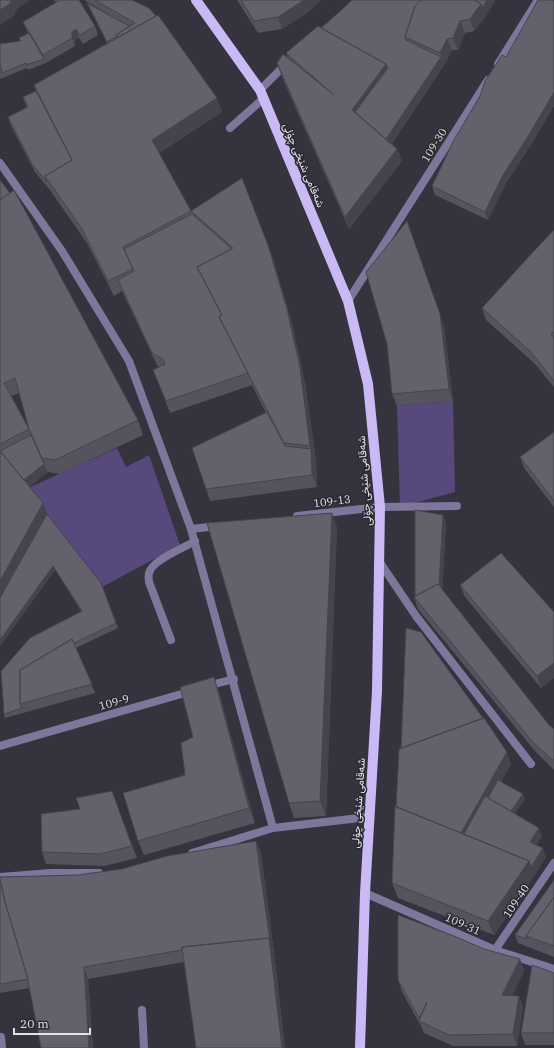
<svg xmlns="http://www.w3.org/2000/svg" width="554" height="1048" font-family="'IBM Plex Serif',Vazirmatn,serif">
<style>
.green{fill:#57497c}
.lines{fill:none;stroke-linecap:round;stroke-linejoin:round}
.lane{stroke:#7f779b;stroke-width:8}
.street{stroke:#7f779b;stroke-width:8}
.primary{stroke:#c9baf6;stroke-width:10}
.wall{fill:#55535d;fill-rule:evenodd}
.shaded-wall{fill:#45444c}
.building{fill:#63616c;stroke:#45444c;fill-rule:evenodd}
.labels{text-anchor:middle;stroke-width:3;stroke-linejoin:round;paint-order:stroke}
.street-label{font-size:11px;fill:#e4e3e9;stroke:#2b2932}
</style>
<rect width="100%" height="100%" fill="#35333d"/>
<path class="green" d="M453 401 455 492 400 507 397 406Z
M117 448 126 467 149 455 180 545 102 587 26 489Z"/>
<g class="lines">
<path class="lane" d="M171 640 149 582C149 580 148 575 149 573 152 560 184 548 195 541
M142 1010 144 1048
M1 1037 2 1048"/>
<path class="street" d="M498 64 538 0
M260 90 286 64
M230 128 263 99
M0 163 62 251 129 361 191 529 273 828
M348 301 488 80
M297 516 380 507 457 506
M191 529 218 526
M379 561 416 616 531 764
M207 686 234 679
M0 746 192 691
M192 853 273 828 368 817
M0 877 51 873H99
M365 893 495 950 554 969
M495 950 554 863"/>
<path class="primary" d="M196 0 260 90 348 301 368 384 380 507 377 691 365 893 360 1048"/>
</g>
<path class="wall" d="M53 0H79L95 26 98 35 83 44 79 38 75 40V46L46 63 28 70 27 68 0 79V44L20 41 28 33 23 22 56 2Z
M84 0H132L217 98 222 112 159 153 191 211 268 245 273 259 292 323 305 382 316 461 317 487 210 501 206 489 266 413 252 385 170 413 153 370 160 367 157 365 122 291 114 296 87 243 50 190 35 172 11 126 8 117 27 108 23 97 36 91 34 85 107 43 87 3 118 20Z
M237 0H321L307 13 282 29 258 33Z
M352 0H495L486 16 474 31 465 33 458 50H452L444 65 392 144 397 149 402 161 349 229 281 75 277 63 288 58 286 53 321 28 346 6Z
M554 1V106L532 143 506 183 488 220 435 195 432 186 506 57Z
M0 180 138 420 143 435 60 474 48 472 29 487 47 514 101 583 118 628 76 648 95 693 5 718 4 714 81 611 55 570 0 646ZM19 393 29 429 11 396Z
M554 230V387L535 364 486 320 482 308Z
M444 326 453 401 397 406 392 394Z
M554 432V507L524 468 520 457Z
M446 523 442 590 549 725 554 729V770L535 751 418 609 414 597 415 596Z
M337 527 326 816 294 818 289 803Z
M460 585 554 612V678L541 688 465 597Z
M219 692 255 823 144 855 138 841 185 775 193 737Z
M511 764 501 782 525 799 515 813 542 836 536 845 546 857 534 876 494 935 398 898 392 883 396 807Z
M112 791 137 858 104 866 46 864 42 852 80 809Z
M256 841 261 853 274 953 285 1048 184 962 88 979 93 1048H41L30 988 0 993V877L78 875 122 869Z
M554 880V957L518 943 515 935Z
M484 949 520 959 524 971 512 996H519L523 1008 517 1046H453L424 1033 421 1026 402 992 398 980Z
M554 973V1045H525L521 1033Z"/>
<path class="shaded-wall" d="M11 0H30L17 9 14 16 0 25V10Z
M304 0H321L307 13 282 29 278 17Z
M487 0H495L486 16 474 31 470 19 481 4Z
M460 21 465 33 458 50 453 38Z
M76 29 79 38 75 40V46L72 38V32Z
M447 39 452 50 444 65 440 53Z
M441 57 444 65 389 149 386 140Z
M386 64 391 76 359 118 352 110Z
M554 92V106L532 143 506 183 488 220 485 212 503 175Z
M217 98 222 112 157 154 152 140Z
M397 149 402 161 349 229 345 217Z
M407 221 444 326 453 401 449 389Z
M268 245 273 259 292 323 305 382 316 461 310 446Z
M311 449 316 461 317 487 312 475Z
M44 464 48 472 25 490 22 481Z
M43 503 49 518 0 604V581Z
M332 513 337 527 326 816 320 801Z
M443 515 446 523 442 596 439 587Z
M53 566 55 570 0 646V640Z
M554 663V678L541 688 537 676Z
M214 677 219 692 255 823 249 808Z
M507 752 511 764 468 841 460 835Z
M523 794 525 799 511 818 510 814Z
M539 828 542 836 533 850 530 842Z
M256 841 261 853 274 953 285 1048H282Z
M543 848 546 857 534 876 494 935 488 921 529 861Z
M520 959 524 971 507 1007 502 995Z
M84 967 88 979 93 1048H89Z
M519 996 523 1008 517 1046 513 1034Z"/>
<path class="building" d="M0 0H11L10 4 0 10Z
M60 0H79L95 26 80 35 76 29 72 32V38L43 55 23 22Z
M95 0H132L149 8 156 16 118 37 116 35 135 23Z
M241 0H304L278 17 254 21Z
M352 0H421L415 6 405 37 406 40 441 57 386 139 355 112 388 68 386 64 321 28 346 6Z
M421 0H474L481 4 470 19 460 21 453 38 447 39 440 53 405 37 415 6Z
M474 0H487L483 7 481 4Z
M538 0H552L554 1V92L529 135 503 175 485 212 432 186 454 140 480 96 485 81 502 55 506 57Z
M87 3 129 26 116 35 117 36 107 42Z
M158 15 217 98 152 140 191 211 123 247 133 269 108 281 82 229 45 176 72 160 34 85Z
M318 26 386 64 352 110 397 149 345 217 277 63 283 54 334 95 286 53Z
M29 33 44 59 26 65V63L2 73 0 64V44L20 41 19 38Z
M36 91 72 160 45 176 47 182 32 164 8 117 28 107 23 97Z
M242 178 268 245 287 309 300 367 310 446 284 443 222 323 219 316 222 315 197 267 233 248 191 211Z
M0 180 10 193 0 200Z
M14 190 138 420 55 460 42 458 29 429 0 444V200ZM15 378 29 429 4 383Z
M192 214 232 249 197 267 222 315 219 316 220 319 248 373 166 401 153 370 165 364 163 359 152 353 118 280 134 271 124 249Z
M407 221 440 314 449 389 392 394 387 344 366 272Z
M554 230V332L551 334 554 338V381L531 352 482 308 533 252Z
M267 412 285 446 311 449 312 475 206 489 192 448Z
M554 432V501L520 457Z
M31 435 44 464 24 480 0 451Z
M0 451 43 503 0 581Z
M415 510 443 515 439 585 438 584 415 596Z
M332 513 320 801 289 803 207 523Z
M47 514 101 583 116 623 74 643 72 639 20 670V704L22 708 4 714 1 671 30 638 82 611 53 566 0 640V598Z
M501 553 554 612V663L537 676 460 585Z
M438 584 549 725 554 729V760L550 758 530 739 414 597Z
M406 628 421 632 483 718 401 748Z
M72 639 92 684 20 704V670Z
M214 677 249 808 138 841 123 793 185 775 181 743 193 737 180 687Z
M484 718 507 752 461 833 396 807 399 749Z
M498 780 523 794 511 811 488 798Z
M112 791 132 846 100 854 42 852 41 814 80 809 76 798Z
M485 796 539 828 530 842 543 848 531 867 529 861 464 834Z
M395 806 529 861 488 921 392 883Z
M256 841 270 941 269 938 182 947V950L84 967 89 1048H41L27 976 5 902 0 880V877L78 875 122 869 167 856Z
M0 880 5 902 28 979 0 984Z
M554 880V897L526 936 527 939 515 935Z
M554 897V946L526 936Z
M398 915 454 936 484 949 520 959 502 995 519 996 513 1034 449 1035 419 1021 427 1002 419 1018 398 980Z
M269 938 282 1048H196L182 947Z
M532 965 554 973V1033H521Z"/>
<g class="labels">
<g class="street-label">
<text transform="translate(434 145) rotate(-58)" y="4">109-30</text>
<text transform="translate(304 165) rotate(67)" y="4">شەقامی شێخی چۆلی</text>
<text transform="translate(364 481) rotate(-94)" y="4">شەقامی شێخی چۆلی</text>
<text transform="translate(332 501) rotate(-7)" y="4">109-13</text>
<text transform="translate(114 702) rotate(-16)" y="4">109-9</text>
<text transform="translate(358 803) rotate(-86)" y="4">شەقامی شێخی چۆلی</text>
<text transform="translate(516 901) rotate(-56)" y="4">109-40</text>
<text transform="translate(463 924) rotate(24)" y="4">109-31</text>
</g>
</g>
<path d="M14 1028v6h76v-6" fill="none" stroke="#e4e3e9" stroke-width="2"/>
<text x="20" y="1028" font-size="12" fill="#e4e3e9" stroke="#2b2932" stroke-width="3" paint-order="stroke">20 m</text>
</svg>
